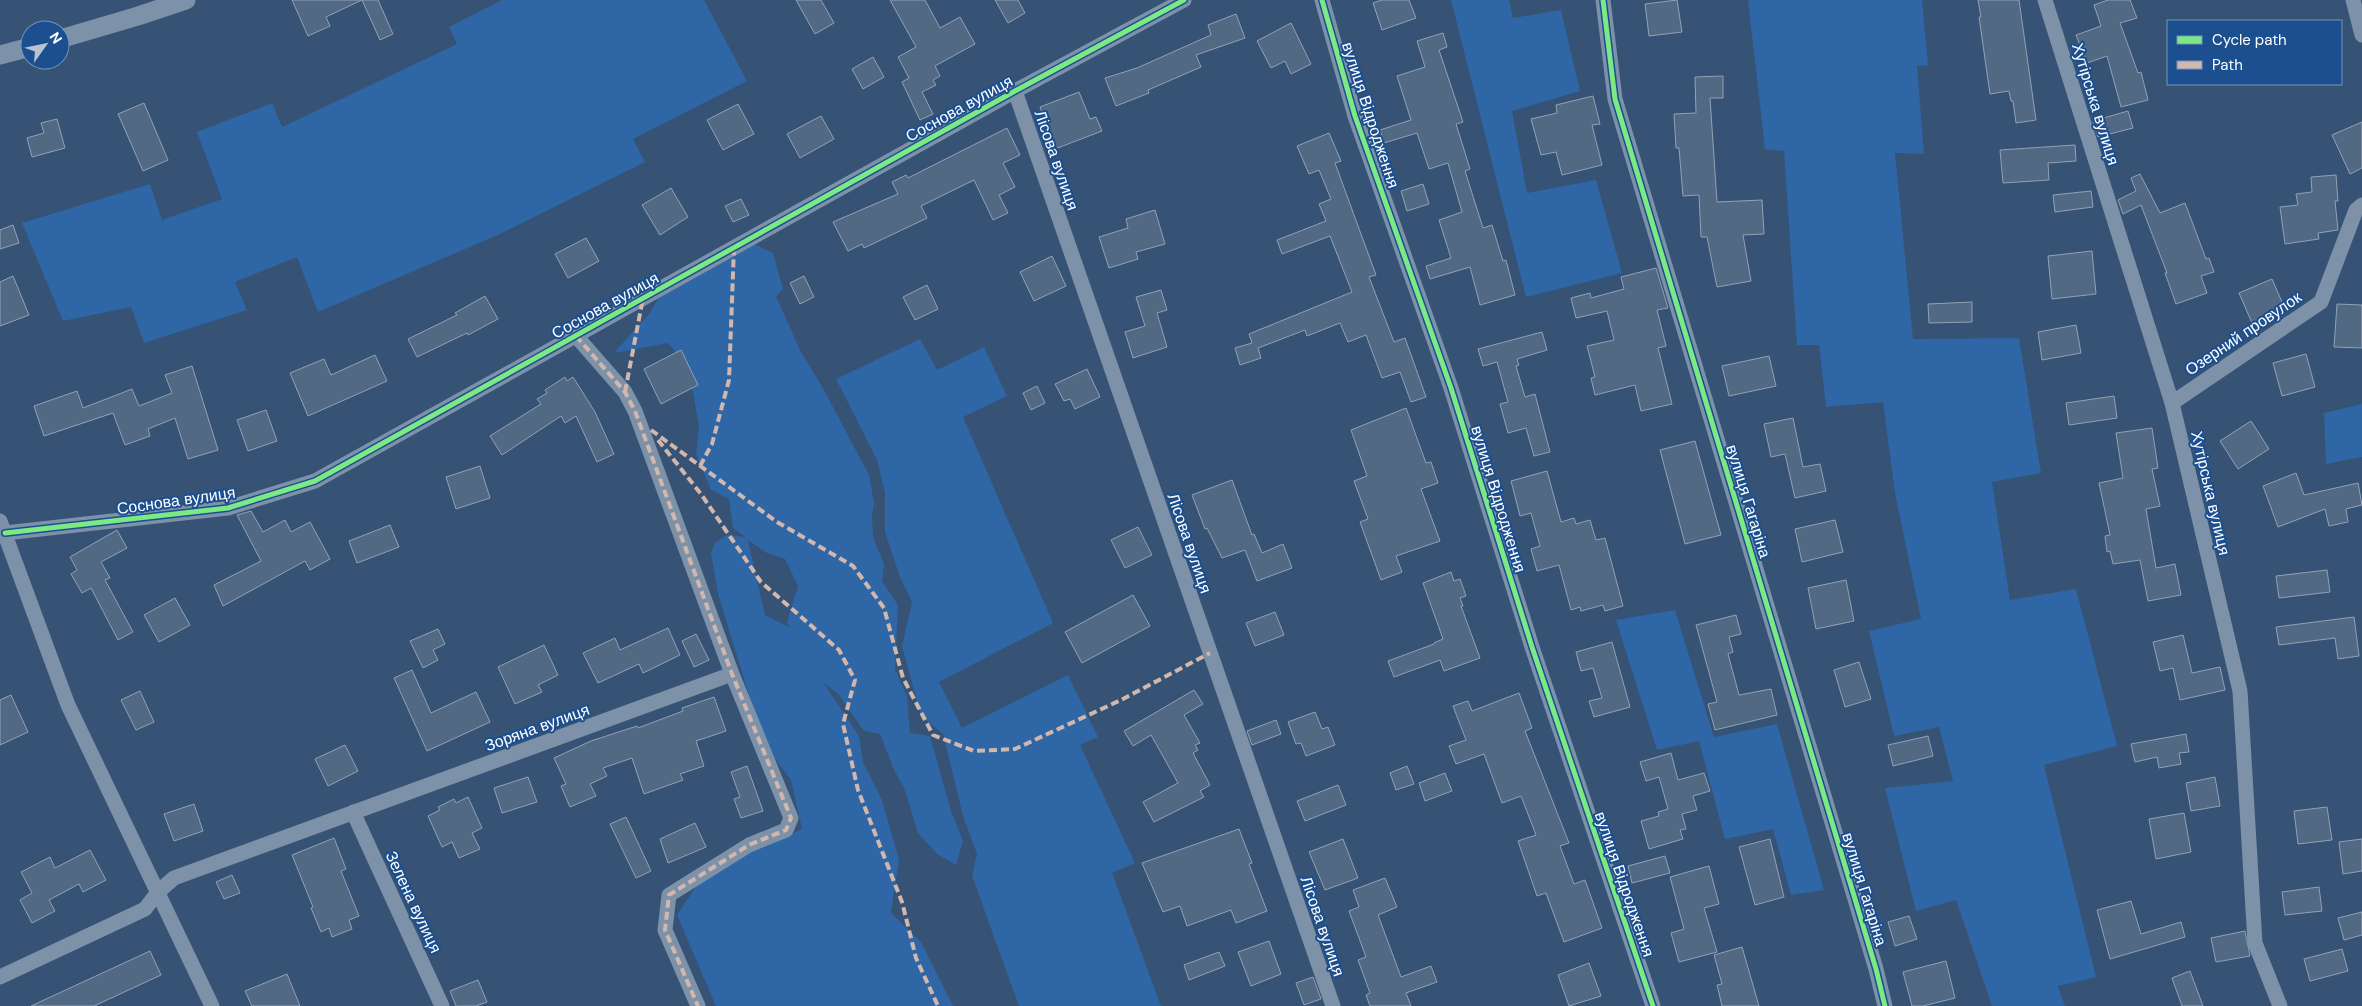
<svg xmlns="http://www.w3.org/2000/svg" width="2362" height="1006" font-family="'DM Sans',sans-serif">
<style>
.green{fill:#2f66a5;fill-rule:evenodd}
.building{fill:#526984;stroke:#92a2b6}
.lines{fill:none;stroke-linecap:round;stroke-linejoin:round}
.minor{stroke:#7d92a8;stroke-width:15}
.tertiary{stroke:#7d92a8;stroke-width:19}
.quiet{stroke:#d1b7ad;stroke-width:4;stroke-dasharray:8 4;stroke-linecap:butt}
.cycleway-casing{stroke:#1b4f8f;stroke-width:8}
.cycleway{stroke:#7ce984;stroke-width:5}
.labels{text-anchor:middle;stroke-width:4;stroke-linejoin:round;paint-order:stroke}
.street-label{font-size:16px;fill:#fff;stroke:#1b4f8f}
</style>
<rect width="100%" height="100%" fill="#365274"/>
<path class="green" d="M502 0H704L747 81 633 139 645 162 500 234 318 312 297 257 235 282 247 310 144 343 131 307 63 321 22 223 150 184 162 220 222 199 197 132 272 103 282 127 457 44 449 27Z
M1451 0H1509L1513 18 1561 10 1580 91 1512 111 1527 193 1596 180 1622 273 1526 297Z
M1748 0H1922L1928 65 1917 66 1924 154 1895 153 1913 339 2019 338 2041 473 1992 482 2010 600 2076 589 2117 746 2044 765 2096 977 2058 986 2065 1006H1992L1956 900 1916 911 1885 788 1953 781 1939 727 1894 736 1869 631 1921 619 1895 493 1883 402 1826 407 1819 345H1797L1784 151 1765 149Z
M742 238 773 253 783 289 776 296 800 350 824 390 869 475 874 503 872 516 873 537 884 564 882 581 898 605 895 669 907 696 910 733 930 736 951 811 963 841 956 865 937 854 918 833 905 790 894 770 880 734 864 731 838 694 823 682 859 736 863 762 882 800 899 860 891 913 921 942 953 1006H716L677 915 697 885 734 855 771 843 802 829 791 780 764 744 718 594 711 553 715 543 727 535 746 537 733 528 729 499 711 490 696 454 699 427 689 368 668 343 614 353 649 314 664 289ZM748 540 767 553 785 559 798 586 787 622 789 627 765 615Z
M920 339 937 370 984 347 1007 396 963 417 1053 623 939 682 962 728 1068 675 1098 737 1080 745 1135 863 1112 873 1161 1006H1019L972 876 977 854 963 816 943 734 921 716 902 646 912 602 900 577 885 532V493L877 460 836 379Z
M2362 404V457L2326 464 2324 413Z
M1675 610 1714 737 1777 724 1824 890 1791 895 1773 829 1725 839 1699 741 1657 750 1616 620Z"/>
<path class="building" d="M292 0H378L393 34 380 40 362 0 326 17 330 26 308 36Z
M796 0H821L834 23 815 34Z
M890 0H925L940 28 960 17 975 44 935 66 940 76 933 80 936 85 922 92 933 114 920 120 902 82 909 78 898 57 916 47Z
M995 0H1018L1025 13 1008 23Z
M1382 0H1409L1416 18 1382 30 1373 3Z
M1677 0 1682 32 1649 36 1645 4Z
M1978 0H2019L2036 120 2016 123 2013 101H2011L2009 91 1990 94 1979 17H1981Z
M2108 0H2130L2137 18 2120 23 2138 73 2141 72 2148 100 2121 107 2107 56 2087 63 2076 35 2101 26 2094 5Z
M1236 14 1245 38 1196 55 1201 67 1148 90 1149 93 1116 106 1105 78 1137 68 1211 35 1208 25Z
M1291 23 1311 64 1291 74 1285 61 1271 68 1257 41Z
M1443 33 1447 47 1439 50 1463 122 1456 124 1470 169 1465 171 1483 228 1492 225 1503 261 1506 260 1515 295 1480 305 1470 267 1430 279 1426 266 1451 258 1439 220 1462 212 1448 163 1429 169 1417 133 1384 143 1380 130 1411 120 1397 76 1425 67 1417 41Z
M873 57 884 77 863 89 852 69Z
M1723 76V98H1710L1717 202 1762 200 1764 234 1743 235 1751 281 1717 287 1707 237H1701L1699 195 1683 196 1679 148H1676L1674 114 1696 113 1695 77Z
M1079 92 1090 119 1096 117 1102 131 1055 149 1040 107Z
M1593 96 1600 124 1592 125 1602 165 1562 175 1556 152 1541 155 1531 119 1557 113 1556 105Z
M144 103 168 160 143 171 118 114Z
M738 104 754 134 723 150 707 120Z
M2128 111 2133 128 2098 137 2093 121Z
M821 116 834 139 800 158 787 134Z
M57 119 65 148 32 157 27 138 44 133 41 123Z
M2362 122V168L2350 174 2332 135Z
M1007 128 1020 155 1003 163 1015 187 999 195 1008 213 993 220 974 180 921 206 927 218 864 248 862 244 848 251 833 222 898 194 892 182 906 175 908 178Z
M1329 133 1341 161 1335 163 1376 275 1369 277 1394 342 1405 338 1426 397 1411 402 1400 372 1382 378 1366 335 1348 342 1340 323 1307 336 1305 330 1258 348 1261 358 1240 365 1235 348 1252 343 1249 334 1352 292 1330 236 1282 254 1277 240 1326 221 1319 204 1331 199 1319 170 1309 174 1297 146Z
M2075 145 2076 161 2048 163 2049 180 2003 183 2000 150Z
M2140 174 2160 213 2185 203 2206 259 2209 258 2214 272 2201 276 2207 293 2176 304 2165 273H2167L2141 205 2123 214 2118 200 2136 191 2131 178Z
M2336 175 2338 201H2335L2338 230 2318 233 2319 239 2285 244 2280 207 2298 205 2296 194 2312 192 2311 177Z
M1423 184 1429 204 1407 211 1401 191Z
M671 188 688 217 660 235 642 205Z
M2091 191 2093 207 2055 212 2053 195Z
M741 199 749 215 733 222 725 206Z
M1155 210 1165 244 1136 252 1138 259 1109 268 1099 237 1128 228 1126 219Z
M13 225 19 243 0 249V230Z
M586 238 599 261 568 278 555 254Z
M2092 251 2096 294 2052 299 2048 256Z
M1052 256 1066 286 1034 301 1020 272Z
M1656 268 1668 308 1657 310 1666 346 1658 348 1672 404 1641 411 1635 385 1595 395 1591 378 1595 377 1587 346 1614 340 1607 311 1576 318 1571 298 1590 293 1591 298 1624 289 1621 277Z
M13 276 29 315 0 326V282Z
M804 276 814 297 800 304 790 283Z
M2272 279 2285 309 2252 323 2239 293Z
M927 285 938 309 915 320 903 297Z
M1161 290 1167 310 1157 313 1167 347 1133 358 1125 332 1145 326 1136 297Z
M485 296 498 319 468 335 467 333 417 357 408 339 457 315 455 313Z
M1972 302V322L1929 323 1928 304Z
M2337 304 2362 305V348L2334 347Z
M2076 325 2081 353 2042 360 2038 332Z
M1542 332 1547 350 1517 359 1519 365 1516 366 1525 397 1535 394 1550 452 1534 456 1526 428 1508 433 1500 404 1508 402 1497 362 1483 366 1478 349Z
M681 350 698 385 661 404 644 369Z
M2306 354 2315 387 2282 396 2273 363Z
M375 355 387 381 308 416 290 373 324 359 331 375Z
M1769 356 1776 386 1729 396 1722 366Z
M192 366 218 450 188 459 175 418 148 429 150 436 125 445 113 413 44 436 34 406 77 391 83 408 132 389 139 406 172 393 165 375Z
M1087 369 1100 397 1075 409 1070 399 1064 401 1055 384Z
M565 377 567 381 573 377 595 412 614 454 597 462 576 416 565 423 561 416 502 455 490 436 541 404 537 399 547 393 545 390Z
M1037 386 1045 403 1031 410 1023 393Z
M2114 396 2117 418 2069 425 2066 403Z
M1406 408 1426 463 1431 462 1438 483 1421 489 1440 541 1396 556 1402 572 1381 580 1360 522 1368 519 1354 481 1367 476 1351 430Z
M266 410 277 441 248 451 237 420Z
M1793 418 1803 467 1820 464 1826 491 1795 498 1785 454 1771 457 1764 424Z
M2251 421 2269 449 2238 469 2220 441Z
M2152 428 2158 468 2152 469 2160 506 2146 509 2156 568 2175 564 2181 595 2148 601 2140 560 2113 564 2110 551 2107 552 2105 536 2110 535 2099 483 2123 478 2116 433Z
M1695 441 1721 535 1685 544 1660 450Z
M480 466 490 498 456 509 446 477Z
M1547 471 1561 522 1574 518 1576 524 1590 520 1596 540 1605 538 1623 606 1605 611 1603 605 1581 611 1580 607 1571 610 1559 565 1537 571 1531 549 1540 546 1531 513 1520 516 1511 481Z
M2296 473 2304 495 2358 483 2362 505 2346 509 2348 522 2329 526 2325 509 2278 527 2263 486Z
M1232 480 1252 535 1254 534 1262 553 1283 544 1292 568 1257 581 1245 550 1222 558 1207 528 1205 529 1192 495Z
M251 511 263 532 285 520 291 532 310 522 330 559 310 570 305 561 223 606 214 585 261 561 237 515Z
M1835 520 1843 552 1802 562 1795 529Z
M390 525 399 547 357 563 349 541Z
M1138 527 1152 555 1125 568 1111 540Z
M117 530 127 548 101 562 110 578 105 580 133 632 118 640 91 588 82 593 71 574 77 570 70 557Z
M2327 570 2330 592 2279 598 2276 576Z
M1451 572 1454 581 1460 579 1466 596 1460 598 1463 606H1461L1480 658 1444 671 1440 660 1394 677 1388 661 1434 644V643L1443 639 1423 583Z
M1846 580 1854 621 1816 629 1808 588Z
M1133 595 1150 626 1082 663 1065 632Z
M175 598 190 625 159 642 144 615Z
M1275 612 1284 635 1255 646 1246 623Z
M1736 615 1741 634 1729 637 1733 652 1728 654 1739 695 1771 689 1777 715 1715 730 1708 704 1717 702 1696 625Z
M2354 617 2359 656 2338 659 2335 638 2279 645 2276 627Z
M668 628 680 655 643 673 639 664 598 683 583 653 615 638 620 650Z
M438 629 445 644 433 650 438 660 423 668 410 641Z
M696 634 709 660 694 667 682 641Z
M2183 635 2192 673 2220 667 2225 690 2180 700 2173 668 2160 671 2153 642Z
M1612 642 1630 707 1594 717 1589 701 1602 698 1593 668 1581 671 1576 652Z
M544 645 558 675 538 685 542 692 515 704 498 667Z
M1859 662 1871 699 1845 707 1834 670Z
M412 670 431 713 476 692 490 722 427 751 394 678Z
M1194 690 1203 704 1184 715 1200 743 1195 745 1198 750 1193 753 1210 785 1200 791 1204 797 1154 822 1143 802 1178 783 1151 735 1133 746 1124 731Z
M140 691 154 722 136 730 121 700Z
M1519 693 1532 728 1525 731 1569 843 1560 846 1574 884 1585 880 1602 928 1564 942 1546 893 1537 896 1518 841 1536 835 1521 796 1502 803 1484 754 1456 764 1449 746 1466 740 1453 706 1468 701 1472 711Z
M11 695 28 732 0 745V700Z
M714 697 726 731 696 741 704 766 680 774 683 780 644 794 632 758 603 768 607 776 590 784 596 796 570 807 561 786 566 784 554 758 591 741 637 726 638 728 683 711 682 708Z
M1315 712 1322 729 1328 727 1335 745 1306 756 1301 743 1296 744 1288 722Z
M1276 720 1281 734 1252 745 1247 731Z
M2186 734 2189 752 2179 753 2181 764 2159 768 2157 757 2135 762 2131 744Z
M1928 736 1933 756 1893 766 1888 745Z
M345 745 358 771 328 786 315 759Z
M1671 753 1678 780 1704 773 1710 791 1693 796 1697 810 1682 814 1686 829 1680 830 1683 839 1649 849 1641 821 1659 816 1658 812 1668 809 1659 777 1646 781 1640 762Z
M747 766 763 811 741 818 734 799 740 797 731 772Z
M1407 766 1414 784 1396 790 1390 773Z
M1445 773 1452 791 1425 801 1419 783Z
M528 777 537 802 502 813 494 788Z
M2215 777 2220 806 2191 811 2186 783Z
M1338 785 1346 805 1305 821 1297 801Z
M468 797 482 828 472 833 480 849 459 858 452 842 442 847 428 816 440 810 438 807 454 799 456 803Z
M194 804 203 831 174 841 164 814Z
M2327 807 2332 840 2298 844 2294 811Z
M2184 813 2191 852 2156 859 2149 819Z
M626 817 651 871 636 878 610 824Z
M695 823 706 847 668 863 660 839Z
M1239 829 1252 863 1249 864 1267 911 1236 923 1231 910 1187 926 1180 906 1163 912 1142 863Z
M334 838 346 869 341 871 359 916 349 920 352 929 332 937 329 928 321 932 311 908 313 907 292 855Z
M1343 839 1358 878 1325 890 1309 852Z
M1770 839 1784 897 1755 905 1739 847Z
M2362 839V871L2343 874 2339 842Z
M90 850 106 880 83 892 79 884 49 900 55 911 32 923 20 900 32 893 21 872 50 857 55 868Z
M1665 856 1670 873 1632 883 1628 866Z
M1709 866 1719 904 1704 908 1717 952 1679 962 1671 933 1684 929 1670 877Z
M232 875 240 893 224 899 216 882Z
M1385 878 1397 907 1378 915 1401 977 1431 966 1437 982 1406 993 1411 1006H1370L1366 995 1370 993 1358 960 1366 957 1349 911 1359 907 1353 890Z
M2319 887 2322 911 2285 915 2282 892Z
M2131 901 2141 934 2181 922 2185 937 2110 959 2097 910Z
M2362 912V935L2344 940 2338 918Z
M1909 916 1917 939 1895 946 1888 922Z
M2245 931 2250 956 2216 962 2211 938Z
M1269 941 1281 974 1251 986 1238 952Z
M1742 947 1759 1006H1722L1717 985 1722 984 1714 955Z
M2342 949 2348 971 2310 981 2304 959Z
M150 951 161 975 94 1006H31Z
M1219 952 1225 966 1189 980 1184 965Z
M1946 961 1955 998 1923 1006H1912L1903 972Z
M1589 963 1601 996 1569 1006 1558 975Z
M2190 971 2203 1006H2182L2172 978Z
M287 974 300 1006H252L245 991Z
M1313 977 1321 999 1304 1005 1296 983Z
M478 980 487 1002 476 1006H456L450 991Z"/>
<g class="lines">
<path class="minor" d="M1322 0 1355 116 1451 388 1532 647 1653 1006
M1603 0 1615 99 1876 969 1885 1006
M2045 0 2172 403 2240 691 2255 943 2280 1006
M2353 0 2362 35
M1015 91 1333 1006
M576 336 625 392 635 411 732 674 791 818 786 830 749 845 669 895 665 930 698 1006
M2172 403 2321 302 2356 210 2362 205
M0 521 68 705 212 1006
M5 533 228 508 315 481 1015 91 1184 0
M353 812 442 1006
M0 977 145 909 158 892 174 878 732 674"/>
<path class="tertiary" d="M60 39 138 16 186 0
M0 55 30 47"/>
<path class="quiet" d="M576 336 625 392 635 411 732 674 791 818 786 830 749 845 669 895 665 930 698 1006
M625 392 643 298
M651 430 777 522 853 566 884 608 903 678 933 735 974 751 1015 749 1121 700 1210 653
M658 440 701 494 761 582 839 650 855 680 843 724 858 790 902 902 916 958 938 1006
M700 466 712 444 729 380 734 247"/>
<defs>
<path id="cycleway" d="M1322 0 1355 116 1451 388 1532 647 1653 1006
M1603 0 1615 99 1876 969 1885 1006
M5 533 228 508 315 481 1015 91 1184 0"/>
</defs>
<use href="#cycleway" class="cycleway-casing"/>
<use href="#cycleway" class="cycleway"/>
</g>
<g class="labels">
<g class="street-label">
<text transform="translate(2096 104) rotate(73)" y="6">Хутірська вулиця</text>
<text transform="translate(959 108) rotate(-29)" y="6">Соснова вулиця</text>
<text transform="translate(1371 115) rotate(72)" y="6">вулиця Відродження</text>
<text transform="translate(1057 160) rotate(71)" y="6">Лісова вулиця</text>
<text transform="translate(605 305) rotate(-29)" y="6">Соснова вулиця</text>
<text transform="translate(2243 333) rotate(-34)" y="6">Озерний провулок</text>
<text transform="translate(2211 493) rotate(77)" y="6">Хутірська вулиця</text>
<text transform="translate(1499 499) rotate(73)" y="6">вулиця Відродження</text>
<text transform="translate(176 500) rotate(-8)" y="6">Соснова вулиця</text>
<text transform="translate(1749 501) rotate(73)" y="6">вулиця Гагаріна</text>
<text transform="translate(1190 543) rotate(71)" y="6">Лісова вулиця</text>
<text transform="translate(537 727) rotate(-20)" y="6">Зоряна вулиця</text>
<text transform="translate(1625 884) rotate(71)" y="6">вулиця Відродження</text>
<text transform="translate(1865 889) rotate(73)" y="6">вулиця Гагаріна</text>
<text transform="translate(414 902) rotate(65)" y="6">Зелена вулиця</text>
<text transform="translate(1323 926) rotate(71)" y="6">Лісова вулиця</text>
</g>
</g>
<rect x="2167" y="20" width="175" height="65" fill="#1b4f8f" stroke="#7695bc"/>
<rect x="2177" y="36" width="25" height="8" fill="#7ce984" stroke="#7695bc"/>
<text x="2212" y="45" font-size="15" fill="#ffffff">Cycle path</text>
<rect x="2177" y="61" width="25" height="8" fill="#d1b7ad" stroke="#7695bc"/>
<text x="2212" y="70" font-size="15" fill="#ffffff">Path</text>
<g transform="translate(45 45) rotate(57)"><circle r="24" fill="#1b4f8f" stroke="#7695bc"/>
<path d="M0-4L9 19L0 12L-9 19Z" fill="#b9c2ce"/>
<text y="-8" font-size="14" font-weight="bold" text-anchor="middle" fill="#ffffff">N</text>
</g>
</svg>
